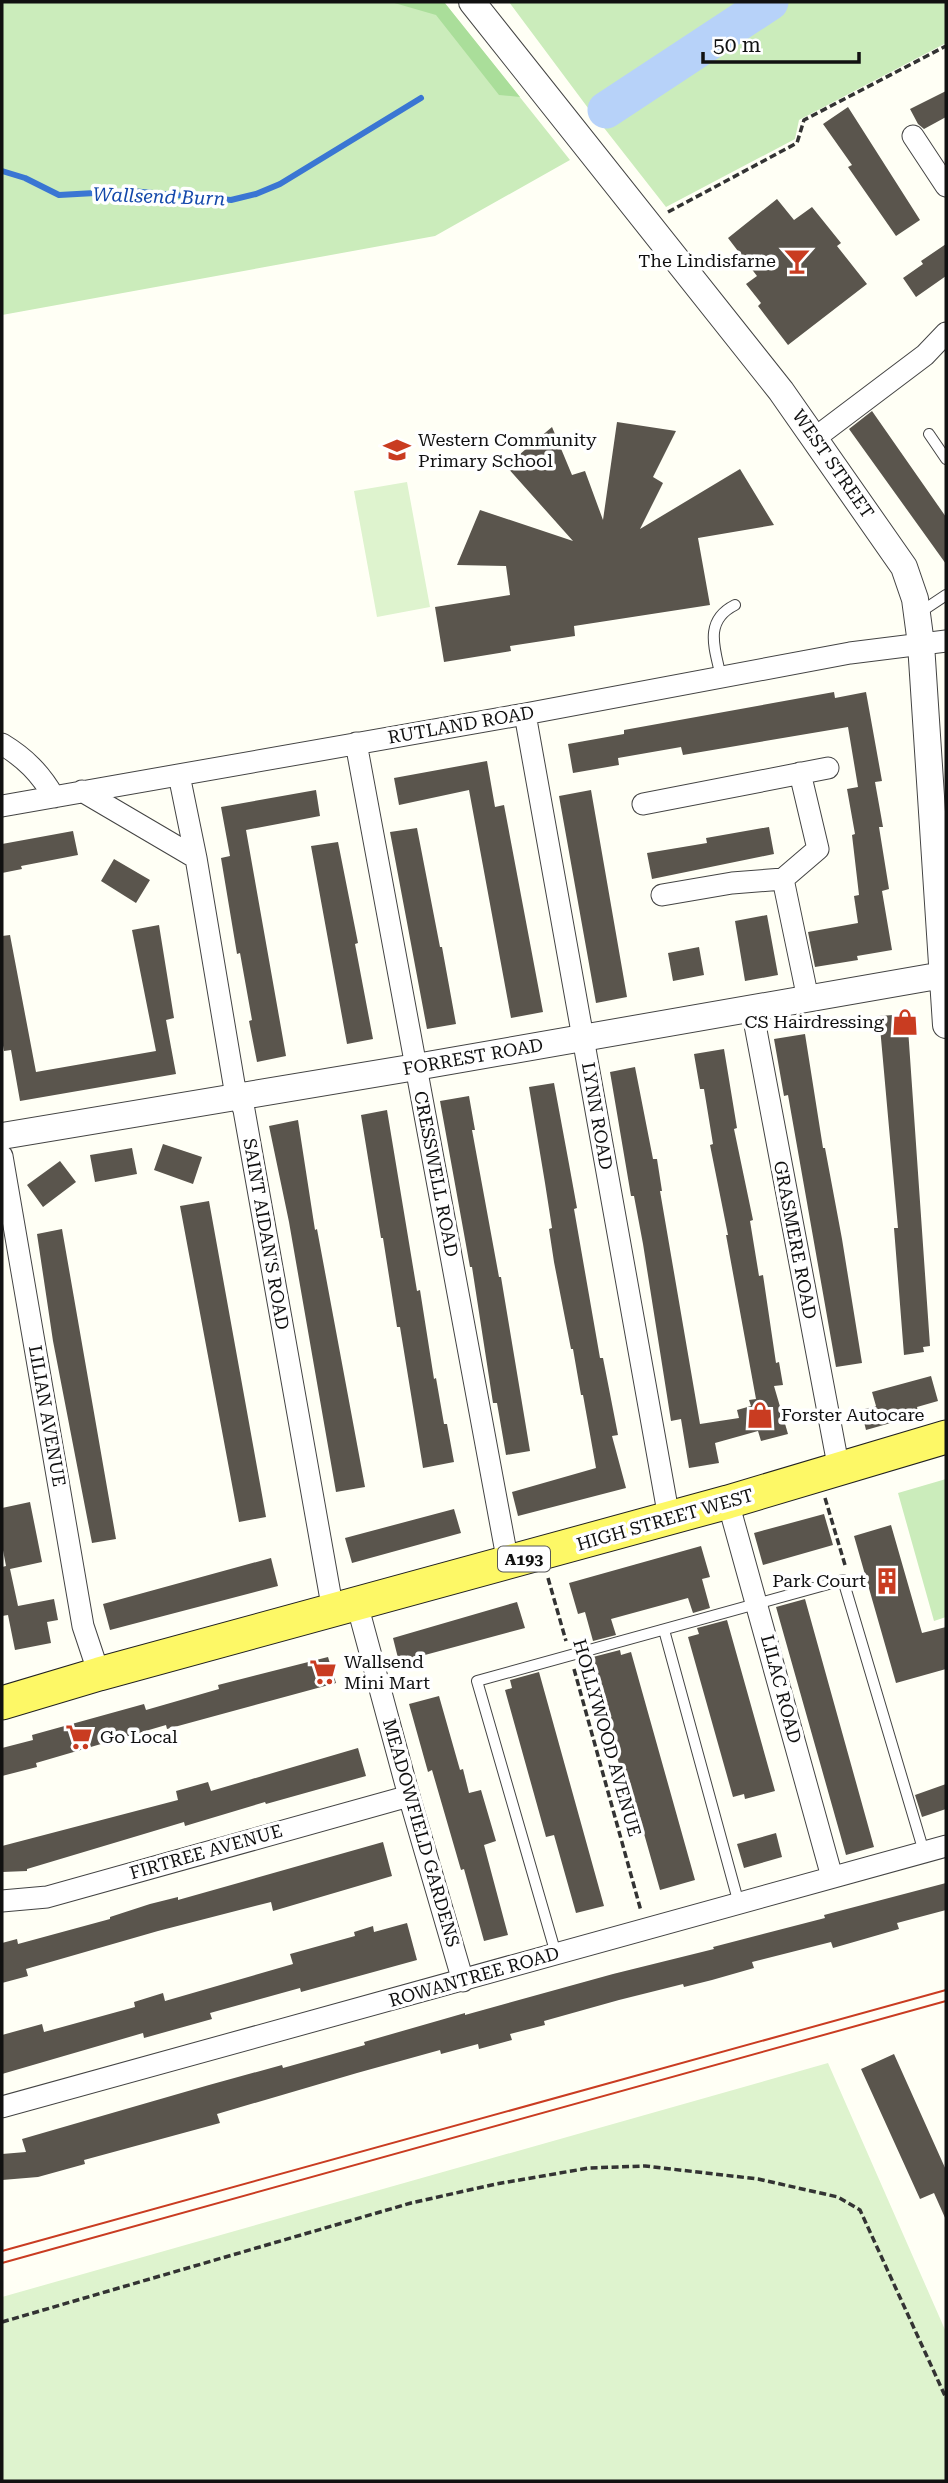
<svg xmlns="http://www.w3.org/2000/svg" width="948" height="2483" font-family="'Roboto Serif',serif">
<style>
.green{fill:#cbecbb}
.forest{fill:#aade9a}
.pitch{fill:#def3ce}
.lines{fill:none;stroke-linecap:round;stroke-linejoin:round}
.stream{stroke:#3a76d3;stroke-width:6}
.river{stroke:#b7d2f9;stroke-width:37}
.building{fill:#5a554d}
.service-casing{stroke:#444;stroke-width:12}
.minor-casing{stroke:#444;stroke-width:23}
.tertiary-casing{stroke:#444;stroke-width:28}
.primary-casing{stroke:#222;stroke-width:35}
.path{stroke:#333;stroke-width:3.5;stroke-dasharray:7 3.5;stroke-linecap:butt}
.service{stroke:#fff;stroke-width:10}
.minor{stroke:#fff;stroke-width:21}
.tertiary{stroke:#fff;stroke-width:26}
.primary{stroke:#fdf866;stroke-width:33}
.tram{stroke:#c93c21;stroke-width:2}
.labels{text-anchor:middle;stroke-width:7;stroke-linejoin:round;paint-order:stroke}
.shield{fill:#fff;stroke:#585858;stroke-width:2}
.shield-label{font-size:16px;font-weight:bold;fill:#111}
.poi-label{font-size:18px;fill:#111;stroke:#fff;text-anchor:start}
.street-label{font-size:18px;fill:#111;stroke:#fff}
.water-label{font-size:19px;font-style:italic;fill:#1348aa;stroke:#fff}
</style>
<rect width="100%" height="100%" fill="#fffff5"/>
<path class="green" d="M2 2H444L570 160 435 236 2 315Z
M509 2H756L591 112Z
M787 2H946V43L799 120 795 139 666 207 601 124Z
M946 1479V1617L934 1621 898 1493Z"/>
<path class="forest" d="M391 2H444L520 97 499 95 436 15Z"/>
<path class="pitch" d="M407 482 430 607 377 617 354 491Z
M828 2063 946 2332V2481H2V2297Z"/>
<g class="lines">
<path class="stream" d="M2 171 25 178 59 195 131 191 231 200 256 194 280 184 421 98"/>
<path class="river" d="M606 110 770 2"/>
</g>
<path class="building" d="M946 91V117L924 129 918 124 910 109Z
M848 107 920 220 896 236 848 167 852 165 823 124Z
M777 199 794 220 812 207 841 243 837 246 867 284 788 345 758 306 761 303 746 284 757 276 728 238Z
M946 244V276L916 297 903 278 923 264 921 261Z
M872 411 946 517V564L849 429Z
M617 422 676 431 653 477 663 483 640 529 740 469 774 525 698 538 710 605 574 626 575 636 510 646 511 651 444 662 435 607 510 595 506 566 457 565 480 510 573 541 506 466 552 427 572 475 585 471 603 520Z
M834 692 835 698 866 692 882 781 875 782 883 827H879L889 889 882 891 892 950 857 956 858 960 815 967 808 932 858 923 854 896 859 895 852 835 855 834 847 789 858 787 848 727 683 755 681 747 618 758 619 765 573 773 568 744 624 734V730Z
M487 761 495 807 504 805 543 1012 511 1018 469 790 399 805 394 778Z
M316 790 320 816 246 830 286 1056 257 1062 249 1021 252 1020 240 953 237 954 221 858 230 856 221 807Z
M591 790 627 997 596 1003 559 796Z
M769 827 774 854 652 879 647 853 707 843 706 838Z
M417 828 440 947H442L456 1024 427 1029 390 832Z
M73 831 78 855 21 866 22 869 2 873V844Z
M338 842 358 943 355 944 373 1039 347 1044 311 846Z
M114 859 150 880 136 903 101 881Z
M767 915 778 975 745 981 735 921Z
M159 925 174 1018 166 1020 176 1074 20 1101 11 1050 4 1051 2 1040V936L10 935 36 1072 156 1051 132 930Z
M699 947 704 975 673 981 668 953Z
M907 1014 930 1346 923 1347 924 1352 904 1355 894 1228H898L879 1016Z
M805 1034 823 1148H825L842 1239 862 1363 836 1367 788 1095 784 1096 774 1039Z
M724 1049 737 1128 734 1129 753 1220 750 1221 759 1276 763 1275 776 1363 779 1362 783 1385 774 1386 788 1434 761 1441 758 1431 715 1443 719 1463 689 1468 681 1419 671 1421 643 1244 634 1196H631L610 1072 635 1067 653 1159H657L662 1191H660L700 1424 739 1418 737 1410 751 1406 749 1400 756 1399 726 1235H728L710 1145 713 1144 704 1089H700L694 1054Z
M554 1083 569 1164 577 1208 574 1209 600 1358H603L618 1435 612 1436 626 1488 518 1516 512 1492 596 1468 583 1395H581L573 1349H571L554 1262 549 1229 552 1228 545 1183 529 1087Z
M469 1096 475 1130H472L499 1277H501L530 1451 506 1455 497 1403H493L472 1267H470L440 1101Z
M387 1110 417 1291 420 1290 434 1379 436 1378 444 1424H447L454 1462 423 1468 400 1327H397L383 1238H381L361 1115Z
M298 1120 315 1230 317 1229 365 1487 336 1492 289 1222 269 1126Z
M163 1144 202 1157 193 1184 154 1170Z
M132 1148 137 1174 95 1182 90 1155Z
M60 1161 76 1182 43 1207 27 1185Z
M209 1201 266 1517 239 1522 180 1206Z
M62 1229 116 1539 92 1543 53 1341 37 1234Z
M931 1376 938 1401 917 1407 919 1415 866 1430 861 1410 876 1406 872 1392Z
M30 1502 42 1562 10 1569 18 1606 54 1599 58 1620 47 1622 51 1643 15 1650 8 1615 2 1616V1567L6 1566 2 1545V1508Z
M454 1509 461 1533 352 1563 345 1538Z
M824 1514 833 1545 763 1565 754 1533Z
M891 1525 922 1633 946 1627V1669L896 1683 854 1536Z
M701 1546 710 1577 702 1579 710 1608 693 1613 688 1598 611 1619 616 1635 593 1641 585 1612 578 1614 569 1583Z
M271 1558 278 1586 110 1630 103 1604Z
M805 1599 874 1847 846 1855 776 1607Z
M517 1602 525 1628 399 1662 393 1638Z
M727 1620 775 1791 745 1799 744 1794 733 1797 688 1637 699 1634 697 1628Z
M620 1650 621 1655 631 1652 695 1880 660 1890 641 1823 636 1824 589 1658Z
M328 1657 336 1683 167 1729 166 1725 36 1763 37 1767 2 1776V1748L33 1740 32 1735 144 1704 146 1710 219 1689 218 1685Z
M539 1672 604 1906 576 1913 554 1835 546 1837 505 1690 512 1688 510 1680Z
M439 1696 460 1770 463 1769 469 1793 481 1790 496 1841 484 1845 508 1935 484 1941 464 1869 461 1870 432 1770 428 1772 409 1704Z
M358 1748 366 1776 266 1804 265 1802 185 1826 184 1822 27 1869V1871L2 1872V1846L178 1800 176 1791 208 1782 211 1791Z
M946 1784V1809L922 1817 915 1795Z
M776 1833 782 1857 744 1868 737 1844Z
M383 1842 392 1876 273 1911 271 1902 158 1931 26 1969 28 1976 2 1983V1943L17 1939 18 1944 110 1919V1917L150 1904 178 1897V1900Z
M946 1883V1910L897 1923 899 1929 833 1948 831 1942 752 1962 754 1968 712 1980 684 1987 683 1984 619 2000 544 2021 545 2025 510 2034 512 2040 479 2049 478 2044 441 2054 440 2050 357 2073 217 2114 220 2123 84 2160 85 2164 38 2177 2 2180V2154L26 2152 22 2139 209 2085 282 2065 283 2068 365 2045 364 2042 465 2013V2015L613 1974 714 1949 713 1947 825 1918 824 1915Z
M407 1923 417 1960 301 1992 300 1988 210 2013 212 2019 144 2038 143 2033 2 2074V2035L42 2024 44 2032 135 2007 134 2002 163 1993 165 2001 293 1964 290 1954 355 1936 354 1932 373 1926 374 1932Z
M894 2054 946 2170V2220L934 2193 920 2199 861 2069Z"/>
<g class="lines">
<defs>
<path id="service" d="M929 434 946 459
M919 613 946 595
M721 677C715 649 703 621 735 605
M664 1630 739 1904
M556 1954 477 1681 843 1580 924 1852"/>
<path id="minor" d="M913 136 946 186
M815 438 925 355 946 333
M525 714 669 1518
M356 743 508 1563
M2 744C25 758 40 773 54 797
M179 775 196 858 234 1084 244 1110 333 1611
M82 791 196 858
M643 804 828 768
M2 806 525 714 850 653 946 641
M783 879 808 999
M662 895 732 883 783 879 818 849 800 773
M752 1009 839 1470
M2 1156 83 1626 99 1674
M728 1502 832 1877
M357 1604 409 1796 463 1981
M2 1901 47 1897 409 1796
M2 2107 946 1846"/>
<path id="tertiary" d="M472 2 781 391 904 567 915 599 921 644 946 1025
M2 1136 416 1067 943 975"/>
<path id="primary" d="M2 1703 99 1674 728 1502 946 1437"/>
</defs>
<use href="#service" class="service-casing"/>
<use href="#minor" class="minor-casing"/>
<use href="#tertiary" class="tertiary-casing"/>
<use href="#primary" class="primary-casing"/>
<path class="path" d="M668 212 797 143 804 120 946 46
M825 1498 845 1565
M548 1578 566 1641
M574 1669 641 1911
M2 2322 411 2203 496 2184 589 2168 645 2166 758 2179 838 2197 860 2210 946 2398"/>
<use href="#service" class="service"/>
<use href="#minor" class="minor"/>
<use href="#tertiary" class="tertiary"/>
<use href="#primary" class="primary"/>
<path class="tram" d="M2 2251 946 1990
M2 2263 946 2001"/>
</g>
<defs>
<symbol id="bar-bare" viewBox="-9 -9 18 18"><path d="M-6-5H6L.8 .8V4.5H3.5V6h-7V4.5H-.8V.8Z" fill="#c93c21" stroke="#fff" stroke-width="2.5" paint-order="stroke"/></symbol>
<symbol id="school-bare" viewBox="-9 -9 18 18"><path d="M0-5L7-2L0 1L-7-2ZM-4 1L0 2.5L4 1V4Q0 6-4 4Z" fill="#c93c21" stroke="#fff" stroke-width="2.5" paint-order="stroke"/></symbol>
<symbol id="shop-bare" viewBox="-9 -9 18 18"><path d="M-5-2.5h2.3a2.7 3.5 0 0 1 5.4 0H5L5.5 6h-11ZM-1.5-2.5h3a1.5 2.3 0 0 0-3 0Z" fill="#c93c21" stroke="#fff" stroke-width="2.5" paint-order="stroke"/></symbol>
<symbol id="building-bare" viewBox="-9 -9 18 18"><path d="M-4-6H4V6H1V3H-1V6H-4ZM-2.5-4.3h1.7v1.8h-1.7ZM.8-4.3h1.7v1.8H.8ZM-2.5-1h1.7V.8h-1.7ZM.8-1h1.7V.8H.8Z" fill="#c93c21" stroke="#fff" stroke-width="2.5" paint-order="stroke"/></symbol>
<symbol id="supermarket-bare" viewBox="-9 -9 18 18"><path d="M-6-5.5h2.5l.6 2H6L4.5 2H-2.5L-4.4-4H-6ZM-1.5 3.2a1.3 1.3 0 1 0 .1 0ZM3 3.2a1.3 1.3 0 1 0 .1 0Z" fill="#c93c21" stroke="#fff" stroke-width="2.5" paint-order="stroke"/></symbol>
</defs>
<g fill-rule="evenodd">
<use href="#bar-bare" x="778" y="242" width="38" height="38"/>
<use href="#school-bare" x="378" y="431" width="38" height="38"/>
<use href="#shop-bare" x="886" y="1003" width="38" height="38"/>
<use href="#shop-bare" x="741" y="1396" width="38" height="38"/>
<use href="#building-bare" x="868" y="1562" width="38" height="38"/>
<use href="#supermarket-bare" x="304" y="1653" width="38" height="38"/>
<use href="#supermarket-bare" x="60" y="1718" width="38" height="38"/>
</g>
<g class="labels">
<rect class="shield" x="498" y="1546.5" width="52" height="25" rx="5"/>
<g class="shield-label">
<text x="524" y="1565">A193</text>
</g>
<g class="poi-label">
<text x="776" y="267" text-anchor="end">The Lindisfarne</text>
<text x="418" y="446">Western Community<tspan x="418" dy="21">Primary School</tspan></text>
<text x="884" y="1028" text-anchor="end">CS Hairdressing</text>
<text x="781" y="1421">Forster Autocare</text>
<text x="866" y="1587" text-anchor="end">Park Court</text>
<text x="344" y="1668">Wallsend<tspan x="344" dy="21">Mini Mart</tspan></text>
<text x="100" y="1743">Go Local</text>
</g>
<g class="street-label">
<text transform="translate(833 464) rotate(55)" y="6">WEST STREET</text>
<text transform="translate(461 725) rotate(-10)" y="6">RUTLAND ROAD</text>
<text transform="translate(473 1057) rotate(-10)" y="6">FORREST ROAD</text>
<text transform="translate(597 1116) rotate(80)" y="6">LYNN ROAD</text>
<text transform="translate(436 1174) rotate(79)" y="6">CRESSWELL ROAD</text>
<text transform="translate(266 1234) rotate(80)" y="6">SAINT AIDAN'S ROAD</text>
<text transform="translate(795 1240) rotate(79)" y="6">GRASMERE ROAD</text>
<text transform="translate(47 1416) rotate(80)" y="6">LILIAN AVENUE</text>
<text transform="translate(665 1520) rotate(-16)" y="6">HIGH STREET WEST</text>
<text transform="translate(781 1689) rotate(75)" y="6">LILAC ROAD</text>
<text transform="translate(607 1738) rotate(74)" y="6">HOLLYWOOD AVENUE</text>
<text transform="translate(421 1833) rotate(74)" y="6">MEADOWFIELD GARDENS</text>
<text transform="translate(206 1852) rotate(-16)" y="6">FIRTREE AVENUE</text>
<text transform="translate(474 1977) rotate(-16)" y="6">ROWANTREE ROAD</text>
</g>
<g class="water-label">
<text transform="translate(159 196) rotate(2)" y="7">Wallsend Burn</text>
</g>
</g>
<rect width="948" height="2483" fill="none" stroke="#111111" stroke-width="7"/>
<path d="M703 52v10h156v-10" fill="none" stroke="#111111" stroke-width="3.5"/>
<text x="713" y="52" font-size="21" fill="#111111" stroke="#ffffff" stroke-width="5" paint-order="stroke">50 m</text>
</svg>
